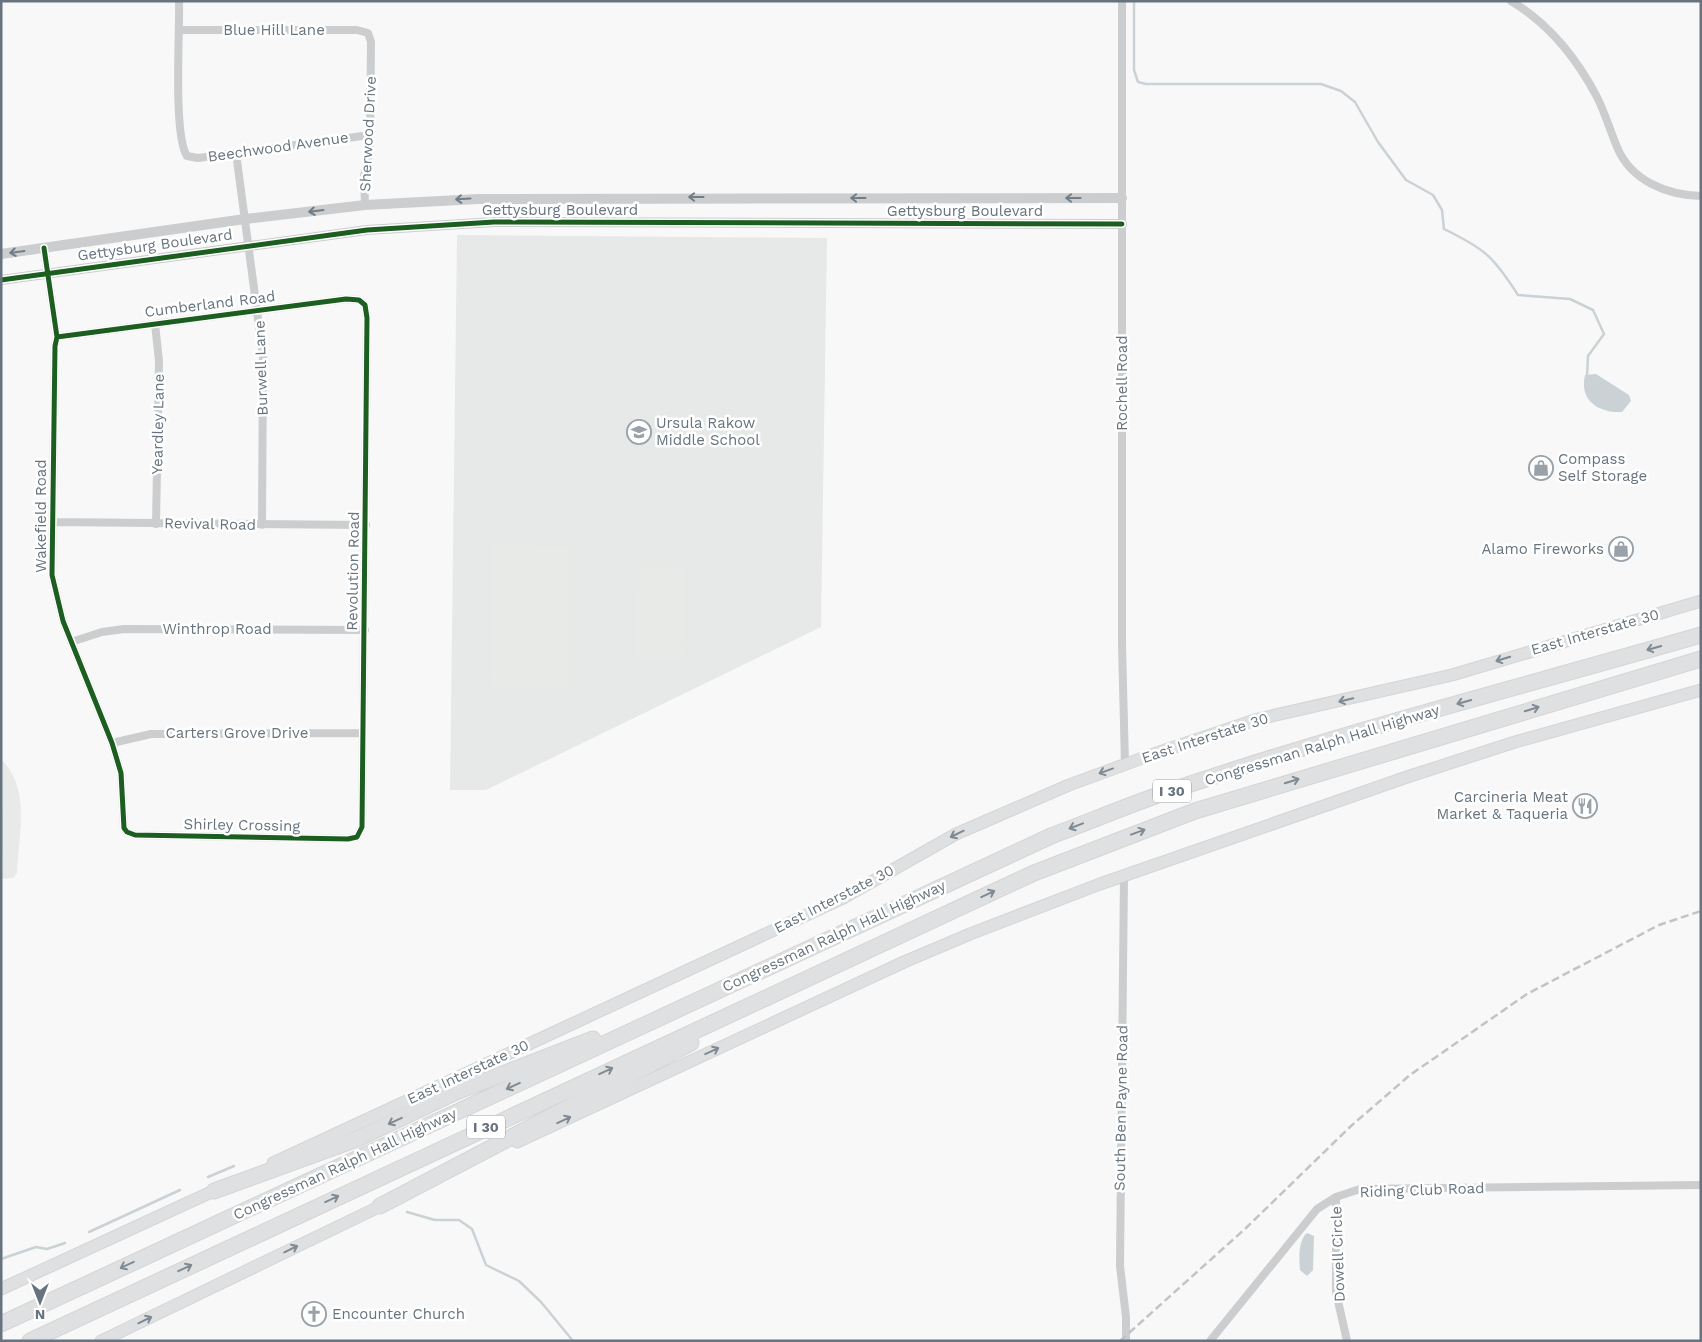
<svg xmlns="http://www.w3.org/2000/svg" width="1702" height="1342" font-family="'Work Sans',sans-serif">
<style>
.built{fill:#e7e8e8}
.green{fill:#e7eae6}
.water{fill:#cbd2d5}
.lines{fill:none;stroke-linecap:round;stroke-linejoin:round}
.stream{stroke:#cbd2d5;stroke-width:2.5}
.secondary-casing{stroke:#d4d5d6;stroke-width:13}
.motorway-casing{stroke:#d4d5d5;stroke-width:17}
.minor{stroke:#cbcdce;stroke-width:8}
.tertiary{stroke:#cbcdce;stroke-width:10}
.secondary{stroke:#dfe0e1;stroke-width:11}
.motorway{stroke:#dfe0e1;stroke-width:15}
.rail{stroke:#c2c3c4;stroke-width:2.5;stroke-dasharray:8 4;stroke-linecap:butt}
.cycleway-casing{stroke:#fff;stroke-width:8}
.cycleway{stroke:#1b5e20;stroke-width:5}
.oneway{stroke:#717d87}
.oneway2{stroke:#7f8a93}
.labels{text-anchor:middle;stroke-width:5;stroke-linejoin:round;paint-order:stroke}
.shield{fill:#fff;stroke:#959ea5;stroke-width:1}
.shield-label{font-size:14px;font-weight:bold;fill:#67747f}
.street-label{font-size:15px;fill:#67747f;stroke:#fff}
.poi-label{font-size:15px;fill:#67747f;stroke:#fff;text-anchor:start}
</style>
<rect width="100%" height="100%" fill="#f8f8f8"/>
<path class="built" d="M457 235 827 238 821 627 486 790H450Z"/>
<path class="green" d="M493 544 570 547 567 689 491 687Z
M638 568 684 569 682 660H637Z
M1 759C32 790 18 835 17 873L13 878 1 879Z"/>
<path class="water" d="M1596 374 1629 395 1631 401 1622 412C1598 413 1579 400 1585 375Z
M1307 1233 1314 1236 1313 1270 1307 1276 1300 1270C1299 1259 1298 1240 1307 1233Z"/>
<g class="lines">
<path class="stream" d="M1134 1V70L1138 82 1146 84H1321L1341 91 1355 102 1378 142 1406 180 1433 195 1442 210 1444 229C1485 249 1493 256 1518 295L1570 299 1593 310 1604 334 1588 356 1587 377
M1 815V850
M208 1177 234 1166
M407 1212 435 1220H459L472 1229 486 1265 519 1281 541 1302 573 1341
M89 1232 180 1190
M1 1259 36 1247 47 1249 65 1243"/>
<defs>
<path id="secondary" d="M517 1142 904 962 970 934 1100 884 1407 777 1515 742 1701 690
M273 1163 843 898 956 834 1069 785 1148 756 1258 719 1452 675 1701 601
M1 1289 220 1188
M101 1341 387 1203"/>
<path id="motorway" d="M214 1191 357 1139 456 1092 593 1039
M380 1206 691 1043
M1 1324 1051 836C1088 822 1124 807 1161 794 1338 733 1521 687 1701 635
M30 1341 1034 873 1195 811 1701 659"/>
</defs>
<use href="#secondary" class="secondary-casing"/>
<use href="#motorway" class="motorway-casing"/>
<path class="minor" d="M179 1C180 32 173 135 187 156L198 158 370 135
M1122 1V645L1125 764
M1511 1C1548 23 1577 59 1597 97 1605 113 1610 130 1617 147 1631 181 1667 195 1701 196
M180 30H357L368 33 371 42 370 150 364 176 365 205
M236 153 263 356 262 525
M44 248 57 337 55 346 52 575 63 621 112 743 121 773 124 828 127 832 135 835 348 839 357 837 362 827 367 318 365 305 359 300 346 299 57 337
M155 324 159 361 156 524
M53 522 366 525
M71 642 102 632 124 629 365 630
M112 743 151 734 362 733
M1124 875 1120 1266 1126 1317V1341
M1336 1197V1292L1347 1341
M1210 1341 1317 1209 1336 1197 1360 1189 1701 1185"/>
<path class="tertiary" d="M1 254 245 219 365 205 478 199 1122 198
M1 280 367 230 494 222 1122 224"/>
<use href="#secondary" class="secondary"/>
<use href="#motorway" class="motorway"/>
<path class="rail" d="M1120 1341 1246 1228 1351 1126 1410 1075 1527 994 1659 925 1701 911"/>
<defs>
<path id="cycleway" d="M44 248 57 337 55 346 52 575 63 621 112 743 121 773 124 828 127 832 135 835 348 839 357 837 362 827 367 318 365 305 359 300 346 299 57 337
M1 280 367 230 494 222 1122 224"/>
</defs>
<use href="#cycleway" class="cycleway-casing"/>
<use href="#cycleway" class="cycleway"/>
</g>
<defs><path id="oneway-shaft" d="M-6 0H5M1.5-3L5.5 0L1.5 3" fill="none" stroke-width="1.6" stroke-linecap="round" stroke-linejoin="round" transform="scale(1.25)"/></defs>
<g class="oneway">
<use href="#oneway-shaft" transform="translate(696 197) rotate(-180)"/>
<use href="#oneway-shaft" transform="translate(858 198) rotate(-180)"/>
<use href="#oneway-shaft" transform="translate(1073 198) rotate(-180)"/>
<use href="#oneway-shaft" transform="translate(463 199) rotate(177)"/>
<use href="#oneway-shaft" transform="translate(316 211) rotate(173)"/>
<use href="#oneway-shaft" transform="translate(17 252) rotate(172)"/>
</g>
<g class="oneway2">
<use href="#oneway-shaft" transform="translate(1654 648) rotate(164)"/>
<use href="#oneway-shaft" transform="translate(1503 659) rotate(163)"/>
<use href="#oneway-shaft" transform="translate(1346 700) rotate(167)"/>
<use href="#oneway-shaft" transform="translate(1464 702) rotate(164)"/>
<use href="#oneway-shaft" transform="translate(1532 709) rotate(-17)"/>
<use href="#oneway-shaft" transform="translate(1106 771) rotate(160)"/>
<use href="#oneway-shaft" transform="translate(1292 781) rotate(-17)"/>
<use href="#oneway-shaft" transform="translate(1076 826) rotate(159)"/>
<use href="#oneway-shaft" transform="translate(1138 832) rotate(-20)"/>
<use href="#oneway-shaft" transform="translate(957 834) rotate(154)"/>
<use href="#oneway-shaft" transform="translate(988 894) rotate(-25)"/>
<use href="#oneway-shaft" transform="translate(712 1051) rotate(-25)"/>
<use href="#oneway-shaft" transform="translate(606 1071) rotate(-25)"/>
<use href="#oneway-shaft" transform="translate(513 1086) rotate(155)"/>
<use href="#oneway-shaft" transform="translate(564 1120) rotate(-25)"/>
<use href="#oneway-shaft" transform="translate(395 1121) rotate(155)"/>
<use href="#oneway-shaft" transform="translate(332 1199) rotate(-25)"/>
<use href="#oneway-shaft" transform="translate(291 1249) rotate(-26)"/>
<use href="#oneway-shaft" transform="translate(127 1265) rotate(155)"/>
<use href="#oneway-shaft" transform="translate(185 1268) rotate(-25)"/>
<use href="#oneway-shaft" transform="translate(145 1320) rotate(-26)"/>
</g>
<defs>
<symbol id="school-ring" viewBox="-11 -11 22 22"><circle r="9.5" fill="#fff" stroke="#9aa2a9" stroke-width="1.5"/><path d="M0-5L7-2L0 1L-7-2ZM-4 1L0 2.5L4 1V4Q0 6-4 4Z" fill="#9aa2a9"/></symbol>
<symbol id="shop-ring" viewBox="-11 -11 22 22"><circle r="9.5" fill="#fff" stroke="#9aa2a9" stroke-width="1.5"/><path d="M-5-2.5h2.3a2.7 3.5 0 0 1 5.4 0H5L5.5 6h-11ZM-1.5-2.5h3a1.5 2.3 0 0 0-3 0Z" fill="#9aa2a9"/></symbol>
<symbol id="restaurant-ring" viewBox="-11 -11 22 22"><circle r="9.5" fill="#fff" stroke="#9aa2a9" stroke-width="1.5"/><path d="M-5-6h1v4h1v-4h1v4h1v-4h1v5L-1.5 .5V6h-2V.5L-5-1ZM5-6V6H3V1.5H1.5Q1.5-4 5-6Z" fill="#9aa2a9"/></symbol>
<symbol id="church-ring" viewBox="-11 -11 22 22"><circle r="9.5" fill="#fff" stroke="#9aa2a9" stroke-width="1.5"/><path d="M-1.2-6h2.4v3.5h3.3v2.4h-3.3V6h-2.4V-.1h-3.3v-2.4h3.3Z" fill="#9aa2a9"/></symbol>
</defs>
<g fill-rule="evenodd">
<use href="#school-ring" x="625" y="418" width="28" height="28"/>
<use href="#shop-ring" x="1527" y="454" width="28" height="28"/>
<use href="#shop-ring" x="1607" y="535" width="28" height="28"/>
<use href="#restaurant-ring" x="1571" y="792" width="28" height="28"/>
<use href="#church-ring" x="300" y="1300" width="28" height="28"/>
</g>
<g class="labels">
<g class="shield">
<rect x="1153" y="779.5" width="38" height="23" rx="4"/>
<rect x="467" y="1115.5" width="38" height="23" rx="4"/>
</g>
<g class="shield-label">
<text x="1172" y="796">I 30</text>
<text x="486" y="1132">I 30</text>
</g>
<g class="street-label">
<text x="274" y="35">Blue Hill Lane</text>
<text transform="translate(368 134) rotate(-87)" y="5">Sherwood Drive</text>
<text transform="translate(278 147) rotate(-8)" y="5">Beechwood Avenue</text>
<text x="560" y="215">Gettysburg Boulevard</text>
<text x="965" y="216">Gettysburg Boulevard</text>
<text transform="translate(155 245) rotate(-8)" y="5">Gettysburg Boulevard</text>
<text transform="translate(210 304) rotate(-7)" y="5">Cumberland Road</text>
<text transform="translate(261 368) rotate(-92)" y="5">Burwell Lane</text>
<text transform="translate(1122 383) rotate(-90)" y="5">Rochell Road</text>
<text transform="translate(158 424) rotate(-89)" y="5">Yeardley Lane</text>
<text transform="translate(41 516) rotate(-90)" y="5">Wakefield Road</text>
<text transform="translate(210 524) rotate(1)" y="5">Revival Road</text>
<text transform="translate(353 571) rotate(-89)" y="5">Revolution Road</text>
<text x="217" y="634">Winthrop Road</text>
<text transform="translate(1595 632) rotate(-16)" y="5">East Interstate 30</text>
<text x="237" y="738">Carters Grove Drive</text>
<text transform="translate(1205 738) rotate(-18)" y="5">East Interstate 30</text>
<text transform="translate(1322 745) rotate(-17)" y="5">Congressman Ralph Hall Highway</text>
<text transform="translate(242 825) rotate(1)" y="5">Shirley Crossing</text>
<text transform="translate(834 899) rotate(-27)" y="5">East Interstate 30</text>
<text transform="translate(834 936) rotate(-25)" y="5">Congressman Ralph Hall Highway</text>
<text transform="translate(468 1072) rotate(-25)" y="5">East Interstate 30</text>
<text transform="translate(1121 1108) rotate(-89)" y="5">South Ben Payne Road</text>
<text transform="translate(345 1164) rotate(-25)" y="5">Congressman Ralph Hall Highway</text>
<text transform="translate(1422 1190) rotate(-2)" y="5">Riding Club Road</text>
<text transform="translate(1338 1254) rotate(-92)" y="5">Dowell Circle</text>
</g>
<g class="poi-label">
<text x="656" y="428">Ursula Rakow<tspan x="656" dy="17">Middle School</tspan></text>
<text x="1558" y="464">Compass<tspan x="1558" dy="17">Self Storage</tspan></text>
<text x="1604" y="554" text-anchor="end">Alamo Fireworks</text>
<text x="1568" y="802" text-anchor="end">Carcineria Meat<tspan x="1568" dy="17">Market &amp; Taqueria</tspan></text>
<text x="332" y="1319">Encounter Church</text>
</g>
</g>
<rect width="1702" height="1342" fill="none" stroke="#67747f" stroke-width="5"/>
<g transform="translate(40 1302) rotate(180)" stroke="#ffffff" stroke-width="4" paint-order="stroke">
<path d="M0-4L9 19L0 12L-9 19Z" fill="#67747f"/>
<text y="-8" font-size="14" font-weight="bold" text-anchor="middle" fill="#67747f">N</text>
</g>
</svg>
